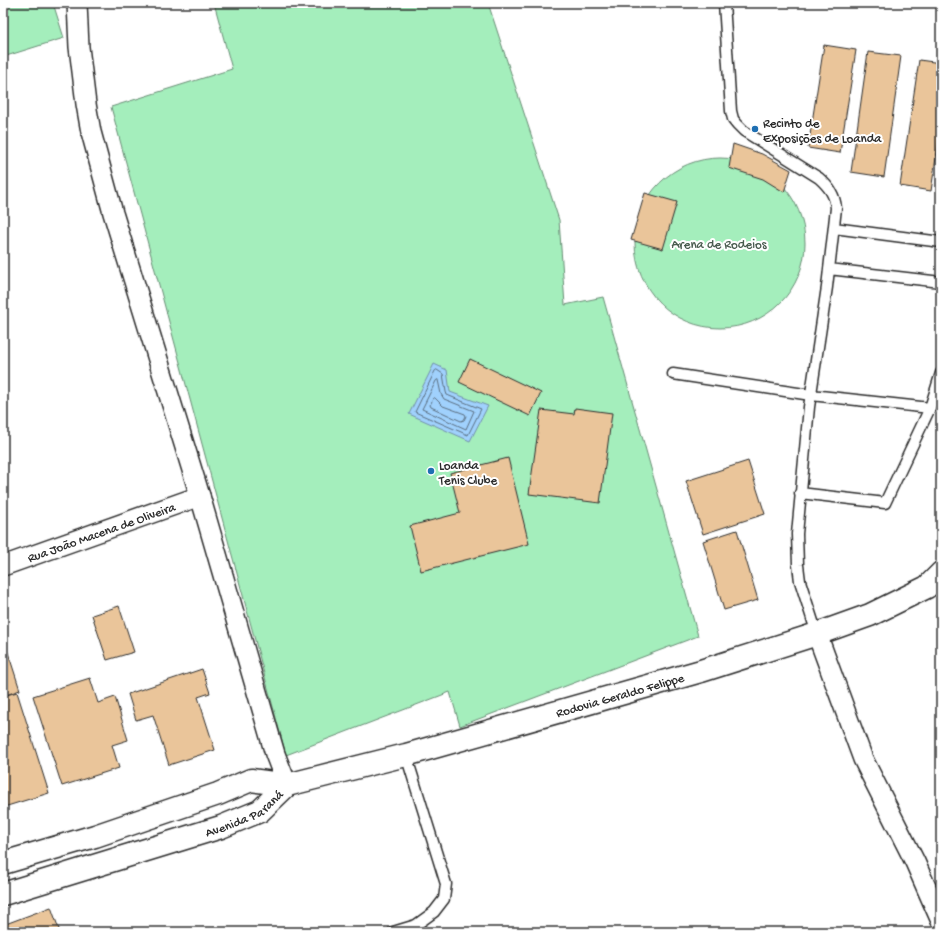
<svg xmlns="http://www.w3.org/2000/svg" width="944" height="935" font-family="'Gochi Hand',sans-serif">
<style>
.green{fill:#a4eebc;stroke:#688c74}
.water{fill:#a0d1fd;stroke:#718fa9}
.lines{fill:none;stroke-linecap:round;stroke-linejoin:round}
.shore{stroke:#5a6d7f;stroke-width:1}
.building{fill:#eac59a;stroke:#2b2b2b}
.service-casing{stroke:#2b2b2b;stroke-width:13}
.minor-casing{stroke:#2b2b2b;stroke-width:22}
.secondary-casing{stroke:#2b2b2b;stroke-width:25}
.service{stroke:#fff;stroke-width:10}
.minor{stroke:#fff;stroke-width:19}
.secondary{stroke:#fff;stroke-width:22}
.poi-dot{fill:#1f6fb2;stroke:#fff;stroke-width:1.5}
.labels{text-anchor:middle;stroke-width:4;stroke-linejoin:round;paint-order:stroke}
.poi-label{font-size:13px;fill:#2b2b2b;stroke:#fff;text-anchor:start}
.park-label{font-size:13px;fill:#495c4f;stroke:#fff}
.street-label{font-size:13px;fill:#2b2b2b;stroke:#fff}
</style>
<rect width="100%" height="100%" fill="#fff"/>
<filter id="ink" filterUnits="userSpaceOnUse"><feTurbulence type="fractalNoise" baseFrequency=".025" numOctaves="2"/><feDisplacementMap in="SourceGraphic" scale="8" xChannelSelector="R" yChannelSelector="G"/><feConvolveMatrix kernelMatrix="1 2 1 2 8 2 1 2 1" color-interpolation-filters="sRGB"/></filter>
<g filter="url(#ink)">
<path class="green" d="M3 3H53L64 38 3 57Z
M214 3H488L559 220 565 305 603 297 698 636 460 726 450 692 286 755 111 107 232 69Z
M635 243a85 85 0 1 1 170 0a85 85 0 1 1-170 0Z"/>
<path class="water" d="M434 364 447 370 450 392 488 406 470 441 409 414Z"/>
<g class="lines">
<path class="shore" d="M437 370 443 374 446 392 447 395 481 409 468 435 415 412 435 371Z
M438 380 441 394 444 399 474 411 466 429 422 409 436 381Z
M435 398 443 406 465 414 466 416 464 420 461 421 431 407 430 405 433 399Z"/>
</g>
<path class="building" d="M824 45 856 50 840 153 808 148Z
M868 52 901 56 884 177 851 172Z
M919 60 941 63V125L931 191 900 186Z
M733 144 762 154 791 170 784 192 763 179 729 168Z
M645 193 677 202 663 249 631 240Z
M470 359 541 393 530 416 459 382Z
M575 408 612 413 600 503 529 494 541 410 574 414Z
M508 458 529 544 421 571 410 526 460 513 450 473Z
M748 461 765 514 703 534 686 481Z
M737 530 758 600 724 610 703 541Z
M119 606 134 652 107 660 92 615Z
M3 637 20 690 3 696Z
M202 669 210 693 198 697 215 750 169 765 153 715 136 720 128 694Z
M90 678 98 703 115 697 128 740 112 745 119 768 62 786 33 696Z
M17 692 49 793 4 807 3 802V696Z
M51 907 60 932H3V925Z"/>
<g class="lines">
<defs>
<path id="service" d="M724 3 731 111 733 119 737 124 744 131 819 178C829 187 835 195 836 208L827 287 809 407 797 534 798 565 800 581 817 634
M834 228 941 242
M829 269 941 282
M673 374 811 395 930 408 885 503 800 493
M930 408 941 373
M393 932 416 925 434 912 444 899 446 884 406 755"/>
<g id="minor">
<path d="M77 3 79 47 86 104 91 132 113 213 200 496 275 754 287 785"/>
<path id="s1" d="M3 566 200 496"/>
<path d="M817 634 863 759 915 862 941 921"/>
</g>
<g id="secondary">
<path id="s2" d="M3 863 95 836 218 794 251 780 287 785 406 755 701 671 817 634 870 615 927 587 941 573"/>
<path id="s3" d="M3 894 221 827 260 811 287 785"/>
</g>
</defs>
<use href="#service" class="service-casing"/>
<use href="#minor" class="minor-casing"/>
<use href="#secondary" class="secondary-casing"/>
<use href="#service" class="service"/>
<use href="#minor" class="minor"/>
<use href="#secondary" class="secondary"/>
</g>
</g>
<g class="poi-dot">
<circle cx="755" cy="129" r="4"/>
<circle cx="431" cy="471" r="4"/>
</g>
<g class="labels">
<g class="poi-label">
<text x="763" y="127">Recinto de<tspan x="763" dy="15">Exposições de Loanda</tspan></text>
<text x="439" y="469">Loanda<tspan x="439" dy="15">Tenis Clube</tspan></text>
</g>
<g class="park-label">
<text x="719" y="248">Arena de Rodeios</text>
</g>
<g class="street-label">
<text dy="5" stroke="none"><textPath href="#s1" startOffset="104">Rua João Macena de Oliveira</textPath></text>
<text dy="5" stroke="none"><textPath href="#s2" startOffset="643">Rodovia Geraldo Felippe</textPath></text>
<text dy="5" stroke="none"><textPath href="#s3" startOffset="255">Avenida Paraná</textPath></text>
</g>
</g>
<rect width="944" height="935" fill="none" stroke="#fff" stroke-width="16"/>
<rect x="8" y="8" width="928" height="919" fill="none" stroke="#2b2b2b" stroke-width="1.5" filter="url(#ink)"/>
</svg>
